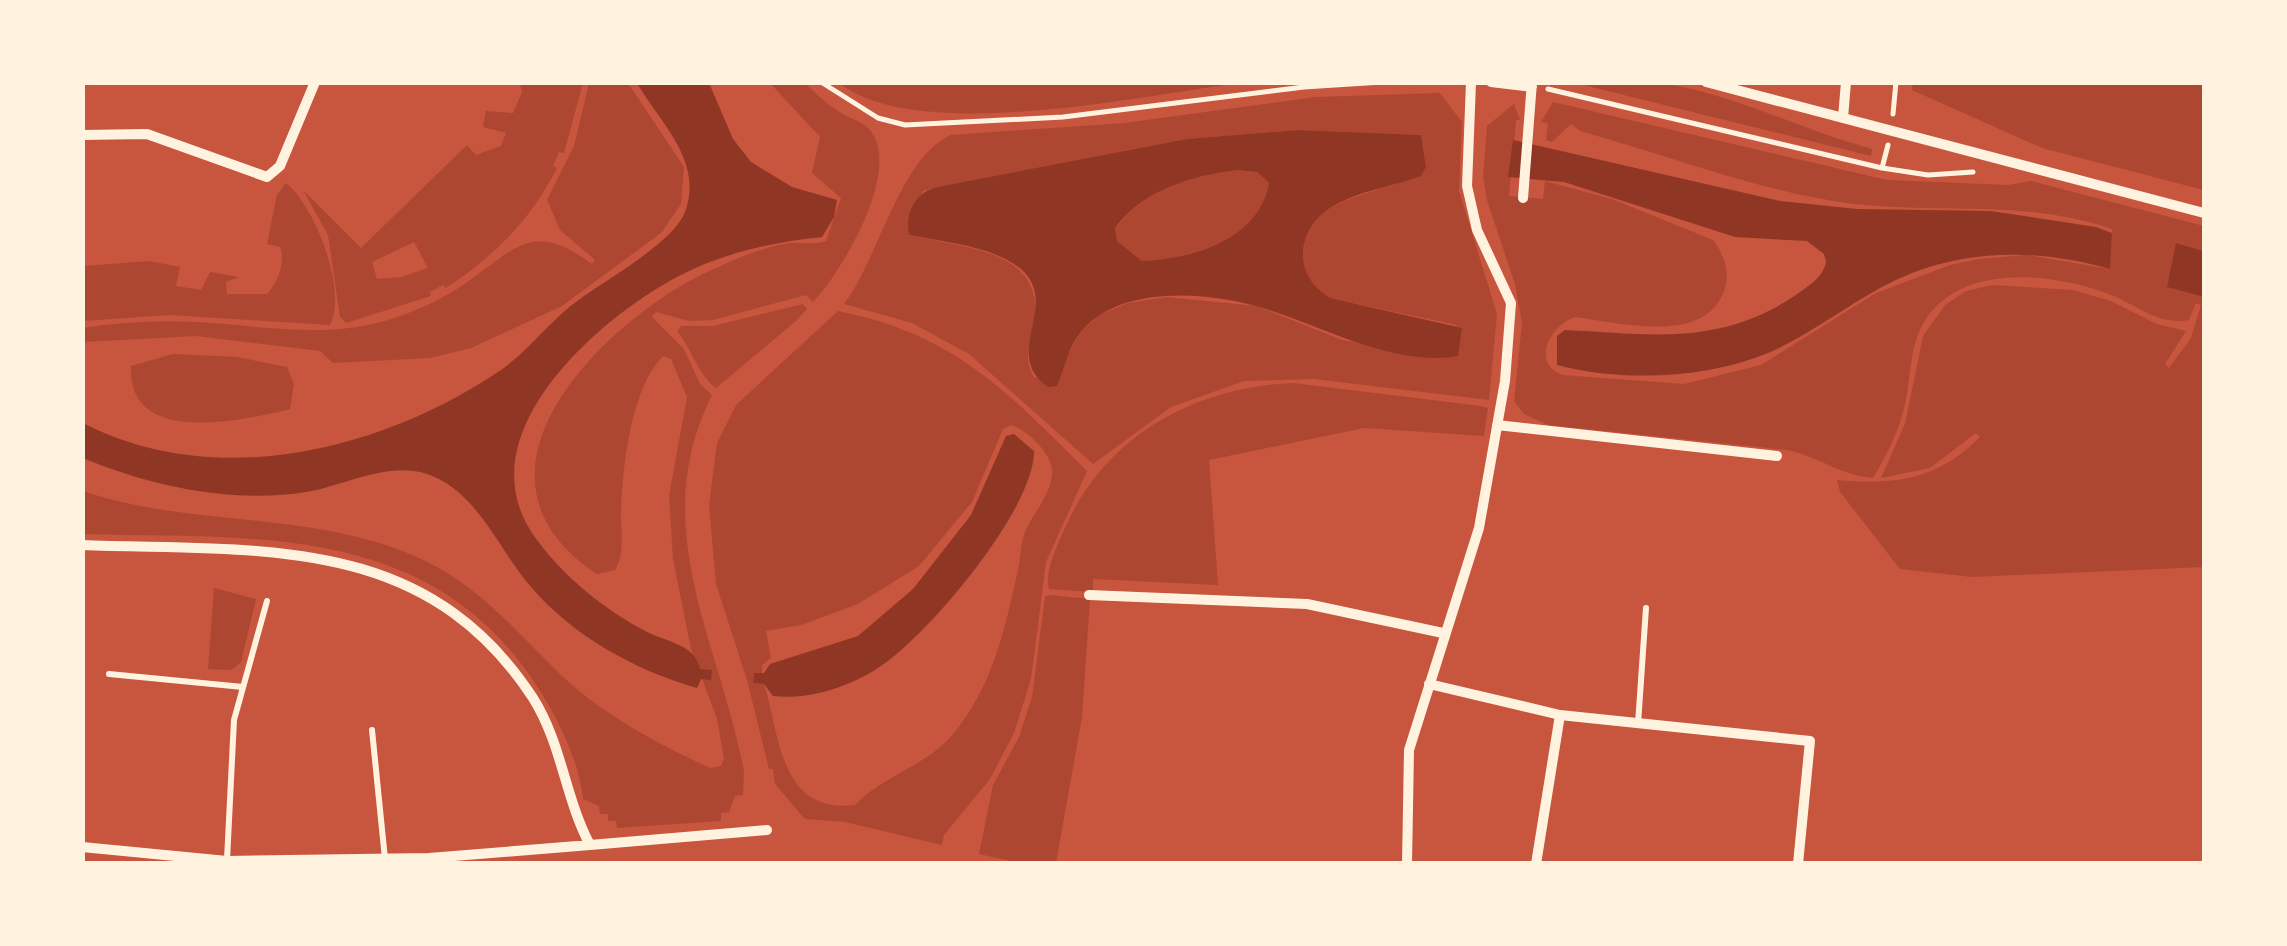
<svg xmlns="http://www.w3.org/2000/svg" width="2287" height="946" font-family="'Work Sans',sans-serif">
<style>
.green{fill:#ae4732;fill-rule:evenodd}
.water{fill:#8f3625;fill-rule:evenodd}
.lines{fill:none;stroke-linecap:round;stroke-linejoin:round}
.path{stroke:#fff3e0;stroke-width:5}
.service{stroke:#fff3e0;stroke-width:6}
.minor{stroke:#fff3e0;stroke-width:10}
</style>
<rect width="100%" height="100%" fill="#c8553d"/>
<path class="green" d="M1913 82 2204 83V190L2042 148 1912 90Z
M520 83H583L564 153 559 152 553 166 557 168C531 220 493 257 446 288L443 285 430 292 431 296 346 323 340 317 328 235 303 190 361 248 467 145 476 155 501 146 506 133 483 127 486 111 513 113 522 92ZM414 242 428 268 401 277 377 279 372 262Z
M589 83H628L684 167 681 204 661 233 562 306 471 348 430 358 333 363 320 351 196 336 83 342V328C120 322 158 320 197 322 267 326 331 341 400 316 426 307 452 294 474 277 522 242 537 224 592 264L595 260 560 230 547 200 574 146Z
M770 83H805C816 94 827 104 841 113 849 118 861 121 868 128 905 166 842 272 813 302L806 295 713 320 689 321 656 312 652 317 684 349 700 384 712 395C646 527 719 640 744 771L743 795 735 796 729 812 721 813V821L617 828 616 821H608V814H600L599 806 583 799C579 760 558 718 535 683 427 521 253 539 83 534V491C194 529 315 509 423 560 481 587 517 633 562 676 605 716 658 744 710 768L721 766 724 759 717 719 691 649 673 559 669 496 687 397 671 359 663 356C630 389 622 471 621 515 621 534 625 553 615 570L597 574C449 477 598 326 703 274 728 262 762 247 789 243 802 242 816 245 826 241L841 198 812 173 820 137Z
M839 83V82L1240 83C1143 95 918 145 839 83Z
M1575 83C1600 82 1626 80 1652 82 1727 90 1800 130 1872 149L1871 156Z
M1440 93 1462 122 1459 191 1497 314 1489 400 1314 379 1244 381 1171 407 1093 464 969 354 912 323 844 304C880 256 900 157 951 135L1124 123 1316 97ZM1298 130 1421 135 1426 167C1389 199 1310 188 1303 253 1301 272 1314 288 1329 298L1457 325 1452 357 1342 340 1257 306 1166 297 1128 303 1099 315 1079 333 1066 359 1035 378C1025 366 1028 348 1032 333 1053 249 967 249 909 235L923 191 937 187 1187 139Z
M1553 102 1887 180 2008 185 2031 181 2204 226V251L2177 243 2168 287 2204 297V567L1972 577 1900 569 1840 492 1837 480C1896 485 1937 480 1980 437L1976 433 1930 468 1881 478 1905 424 1923 336 1945 305 1966 291 1993 285 2073 290 2111 301 2157 324 2186 331 2165 364 2169 368 2191 338 2201 305 2196 303 2189 320C2159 326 2137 305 2111 295 2056 273 1963 262 1926 319 1910 343 1911 373 1906 400 1900 429 1888 453 1873 478 1838 475 1821 457 1787 450L1548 425 1524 414 1514 401 1522 323 1515 284 1487 200 1483 176 1487 126 1514 104 1520 120H1516L1509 196 1543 199 1545 181 1612 199 1713 240C1724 255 1731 273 1724 291 1705 346 1616 322 1575 317 1550 325 1530 364 1563 375L1684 384 1761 365 1876 293 1950 265 1978 259 2027 255 2110 269 2112 229C2024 199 1943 214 1854 204 1760 192 1671 156 1580 131L1571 124 1552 142 1546 140 1548 123 1541 122Z
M1238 170 1257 172 1269 183C1259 240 1192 259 1142 261L1117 241 1115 229C1144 189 1192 176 1238 170Z
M286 183C315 206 348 291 330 325L170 315 83 321V266L149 261 180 267 176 286 201 290 210 272 239 277 226 282 227 294H267C278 283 286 261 280 247L267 244 277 195Z
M803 304 807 309 797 320 716 388C699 376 691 348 677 331L681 326H713Z
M838 311C952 334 1002 386 1087 471L1046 562 1031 679 1014 733 990 779 944 835 942 845 845 822 805 819 775 784 773 769H769L747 680 716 584 709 505 717 443 736 405ZM1011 425C1027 430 1050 452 1052 469 1054 491 1033 513 1025 532 1020 545 1021 557 1018 570 1005 629 993 685 954 733 926 767 885 774 855 805 778 814 780 733 764 684L753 683 754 674H762V665L771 658 766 631 801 625 858 604 919 566 972 502 1003 429Z
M173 354 237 357 287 367 294 384 290 409C241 421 127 447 131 366Z
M1293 383 1481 406 1488 408 1484 436 1364 428 1209 460 1218 585 1093 579V592L1049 589C1044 571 1057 547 1064 530 1108 430 1201 387 1293 383Z
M214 588 256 599 241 662 231 670 208 669Z
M1049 595 1090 599 1082 717 1056 863H1020L979 854 993 785 1019 737 1032 697 1045 597Z"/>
<path class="water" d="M637 83H709L733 139 751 162 792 187 837 200 834 217 822 237C773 242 722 253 677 277 596 320 460 439 537 540 565 578 605 610 647 632 667 642 695 644 700 669L712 670 711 680 701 679 697 688C635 670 574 637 531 587 498 549 476 488 424 473 386 462 343 486 306 492 232 504 150 486 83 458V423C217 492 383 450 501 370 530 350 551 319 580 299 607 279 673 243 685 212 704 161 660 123 637 83Z
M1298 130 1421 135 1426 167 1421 176C1379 192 1308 195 1303 253 1302 273 1314 288 1330 298L1462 328 1458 356C1397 367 1328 329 1272 311 1217 292 1116 281 1077 337 1067 352 1064 370 1057 386L1048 387C998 353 1068 299 1014 264 985 245 942 242 909 235 905 212 915 193 937 187L1187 139ZM1238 170 1257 172 1269 183C1259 240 1192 259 1142 261L1117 241 1115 228C1144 189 1192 176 1238 170Z
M1513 140 1780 201 1857 209 1991 211 2096 227 2112 233 2110 269C2032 247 1953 248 1880 288 1842 309 1809 335 1768 353 1706 379 1621 382 1557 365V336L1565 330C1650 334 1719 347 1796 295 1808 286 1823 278 1826 262L1824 254 1807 241 1735 237 1564 182 1508 177Z
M2176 243 2204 251V297L2167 287Z
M1014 434 1034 451C1035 509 924 641 875 670 845 688 808 700 773 696L764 684 753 683 754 673H764L770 664 858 636 913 589 971 515 1006 436Z"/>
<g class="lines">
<path class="path" d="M821 82 878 118 905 125 1063 117 1304 87 1382 82
M1548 89 1882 168 1928 175 1973 172
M1893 114 1896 82
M1882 168 1888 145"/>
<path class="service" d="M109 674 243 687
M1638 724 1646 608
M372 730 385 859
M227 860 234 720 267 601"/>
<path class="minor" d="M1491 82 1532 87
M1706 82 2204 213
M1843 118 1846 82
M82 135 147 134 267 177 280 166 315 82
M1523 198 1532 82
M1497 425 1777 456
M82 545C257 552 424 531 533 698 562 744 565 798 590 845L767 830
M1089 595 1307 604 1443 633
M1429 684 1560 715 1810 741 1798 864
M82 847 227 861 429 858V864
M429 858 590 845
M1407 864 1409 750 1479 528 1505 381 1511 303 1477 230 1467 186 1471 82
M1536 864 1560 715"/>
</g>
<rect width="2287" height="946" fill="none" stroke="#fff3e0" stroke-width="170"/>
</svg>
